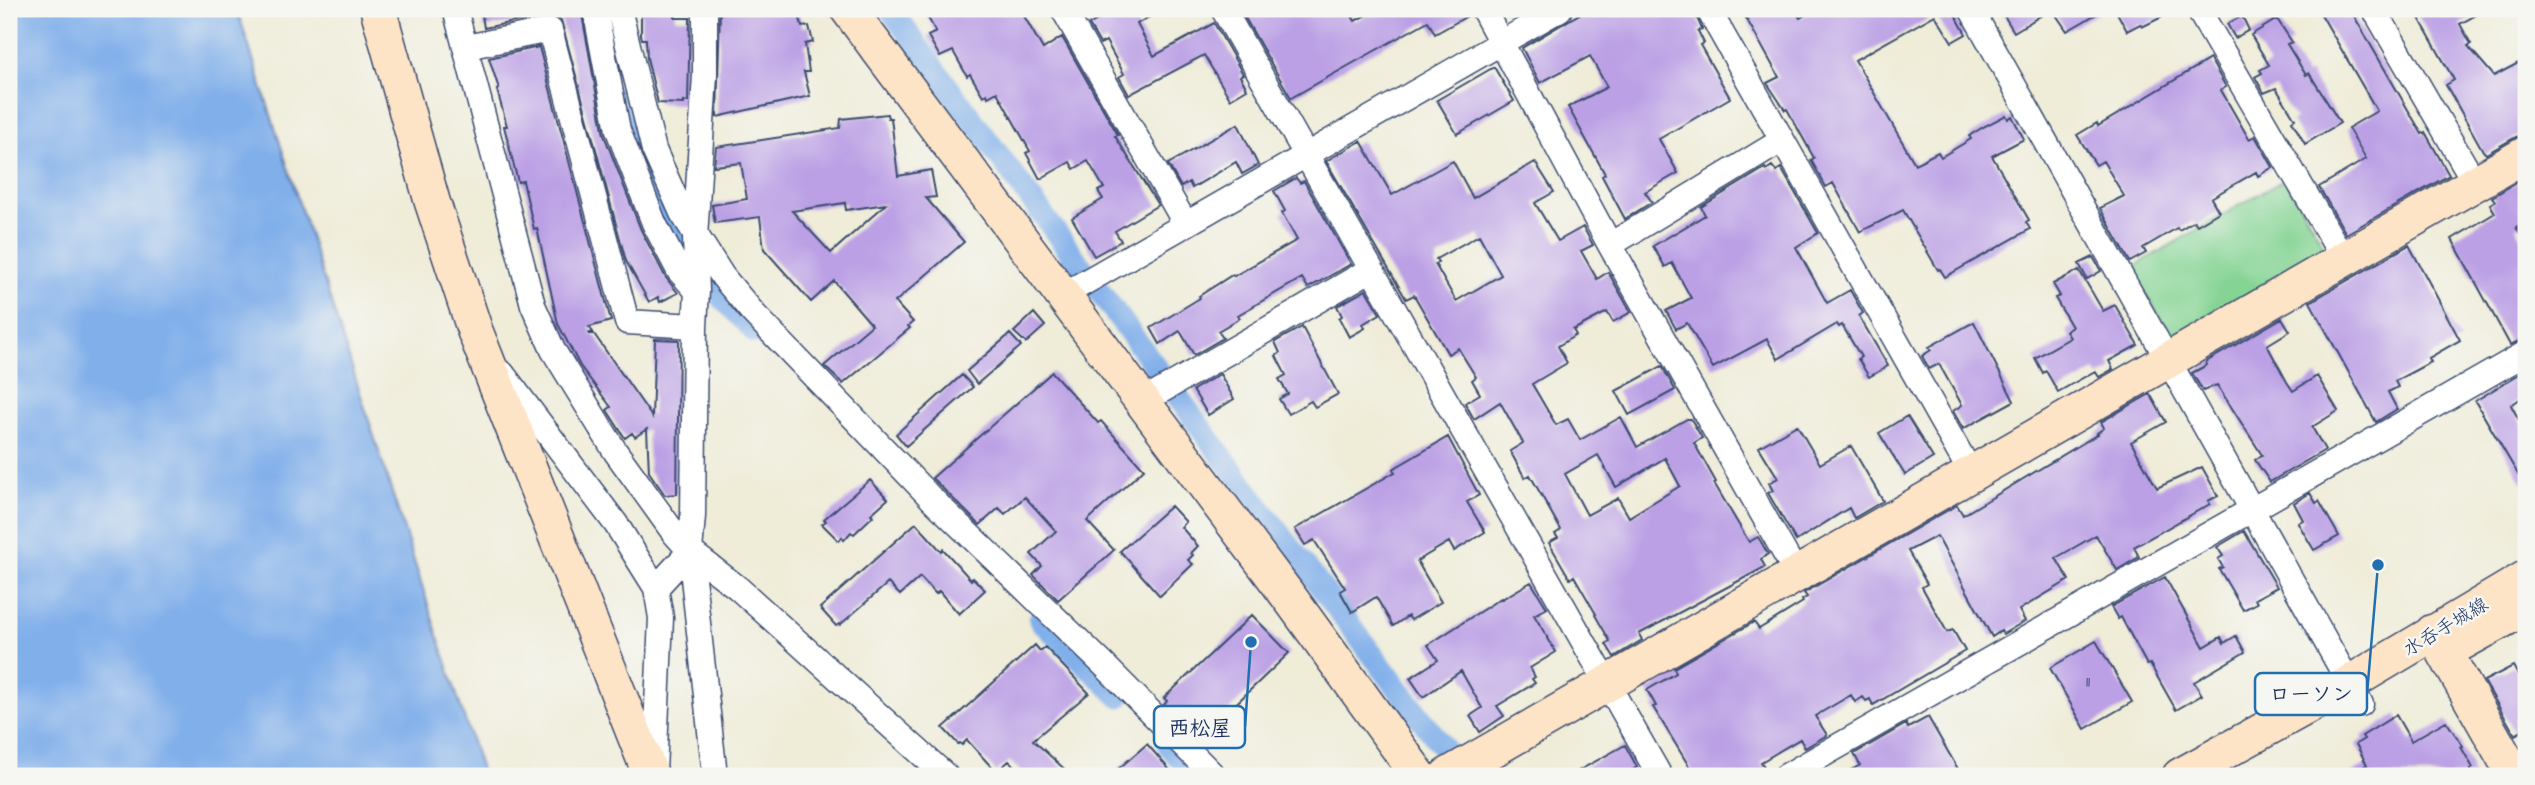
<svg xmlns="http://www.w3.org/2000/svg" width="2535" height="785" font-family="'Architects Daughter','Klee One',sans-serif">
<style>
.green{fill:#85d494;stroke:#508279;stroke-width:2}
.water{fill:#80afea;stroke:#4e6fa4;stroke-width:2}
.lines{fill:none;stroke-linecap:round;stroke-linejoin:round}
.canal{stroke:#80afea;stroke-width:23}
.building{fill:#bba0e5;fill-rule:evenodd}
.street-casing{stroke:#3b4b70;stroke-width:27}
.secondary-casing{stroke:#3b4b70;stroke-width:38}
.street{stroke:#fff;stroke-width:24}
.secondary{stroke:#fee4c6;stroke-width:35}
.labels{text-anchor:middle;stroke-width:5;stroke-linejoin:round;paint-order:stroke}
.number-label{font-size:16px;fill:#434b80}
.street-label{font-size:19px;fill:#1b2f5e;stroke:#f6f6f2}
.leader{fill:none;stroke:#1f6fb2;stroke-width:2.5}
.callout-dot{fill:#1f6fb2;stroke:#f6f6f2;stroke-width:2.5}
.callout{fill:#f6f6f2;stroke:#1f6fb2;stroke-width:2.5}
.callout-label{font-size:21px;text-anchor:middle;font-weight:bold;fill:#1b2f5e}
</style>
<rect width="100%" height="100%" fill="#f6f6f2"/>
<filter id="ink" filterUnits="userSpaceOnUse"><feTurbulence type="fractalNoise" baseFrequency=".0143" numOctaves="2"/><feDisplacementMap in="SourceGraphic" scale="14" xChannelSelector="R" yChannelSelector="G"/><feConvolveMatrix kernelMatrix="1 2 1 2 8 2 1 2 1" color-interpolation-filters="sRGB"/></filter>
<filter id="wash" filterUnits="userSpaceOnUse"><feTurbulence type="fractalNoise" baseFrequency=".00686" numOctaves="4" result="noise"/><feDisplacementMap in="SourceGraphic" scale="28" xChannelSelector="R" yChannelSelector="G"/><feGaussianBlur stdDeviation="1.57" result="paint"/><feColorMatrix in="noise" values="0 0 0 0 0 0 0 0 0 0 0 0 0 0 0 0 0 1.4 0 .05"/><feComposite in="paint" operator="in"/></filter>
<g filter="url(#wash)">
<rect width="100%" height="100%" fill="#efecd8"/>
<path class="green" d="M2285 179 2328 253 2174 342 2131 268Z"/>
<path class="water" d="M9 9H237L483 776H9Z"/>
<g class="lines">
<path class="canal" d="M890 9 1255 501 1465 776
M624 98C634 150 663 228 697 269 715 291 736 311 755 332
M1040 620 1119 696
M1168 744 1195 776"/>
</g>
<g id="blocks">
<path class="building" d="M481 9H581L604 135 641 230 666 278 678 293 660 302 658 297 649 302 626 261 561 20 555 16 547 15 484 28Z
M641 9H675V18H690L688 102 684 101V104L658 103 647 58 646 39H642L641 35Z
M720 9H798L802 27 809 26 813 42 805 44 809 72H804L810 96 717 117Z
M923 9H1020L1043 49 1062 37 1118 135 1115 136 1158 205 1115 231 1121 241 1094 256 1072 218 1103 199 1098 191 1104 188 1088 161 1074 169 1070 162 1040 179 1026 153 1030 151 997 92 988 97 987 94 983 96 970 74 967 76 953 51 940 57 928 36 936 32Z
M1096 9H1163L1137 24 1154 56 1214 23 1243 74 1240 76 1247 89 1230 99 1204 55 1129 95 1119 77 1124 74 1106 41 1100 44 1089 25 1102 17Z
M1260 9H1348L1355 21 1377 9H1468L1469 15 1435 34 1428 21 1291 98 1245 18Z
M1588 9H1693L1702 29 1698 31 1704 43 1700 45 1730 98 1659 139 1678 173 1645 192 1652 202 1625 219 1602 176 1605 174 1568 107 1607 87 1590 56 1540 83 1522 48Z
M1741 9H1795L1800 18 1815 9H1952L1966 34 1952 42 1935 15 1855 60 1915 164 1938 152 1941 157 1971 139 1969 136 1983 127 2006 115 2008 119 2012 116 2024 139 1992 156 2029 220 2026 222 2030 229 1945 277 1940 269 1938 270 1903 210 1860 232 1833 183 1826 187 1811 160 1814 158 1787 109 1785 110 1767 83 1779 77Z
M2000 9H2105L2067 31 2052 9 2014 32Z
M2115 9H2178L2142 27 2140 24 2127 31Z
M2318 9H2350L2422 134 2425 132 2449 175 2346 234 2319 187 2366 159 2348 128 2377 111Z
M2414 9H2487L2460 24 2471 44 2468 46 2494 76 2526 59V134L2516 137 2486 154 2483 151 2446 85 2454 80Z
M2242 16 2249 30 2235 38 2227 24Z
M2277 19 2292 42 2287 44 2306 75 2309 73 2340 123 2305 144 2292 121 2295 119 2276 88 2264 93 2255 77 2262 73 2260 70 2269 65 2251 35Z
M539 47 611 321 589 327 593 332 588 334H594L652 417 655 339 679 340 677 494 665 495 649 472 647 429 635 437 632 433 625 438 607 410 611 407 580 366 558 324 537 228 534 229 523 181 518 182 504 126H507L497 90 499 89 489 58Z
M2210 59 2226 87 2221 90 2249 139 2255 136 2273 167 2258 176 2256 172 2211 198 2219 212 2197 225 2194 221 2179 230 2177 228 2143 248 2146 253 2130 262 2100 208 2124 196 2103 161 2096 165 2077 135 2097 123 2098 126Z
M1494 67 1514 101 1457 134 1437 100Z
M887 114 888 118H891L898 176 931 170 936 197 926 198 964 242 895 302 913 322 908 326 910 328 843 384 824 366 872 325 834 281 811 302 764 249 760 217 715 223 712 205 747 199 741 163 714 166 716 147 840 128 841 119ZM845 203 846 210 886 204 831 253 792 211Z
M1238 124 1258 165 1242 174 1236 162 1192 188 1189 182 1181 187 1168 164Z
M1361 141 1392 195 1453 161 1473 198 1535 162 1554 192 1535 203 1558 241 1583 227 1593 245 1581 251 1597 279 1608 272 1631 312 1613 322 1607 312 1573 330 1576 335 1558 346 1567 363 1532 384 1556 425 1568 419 1580 440 1621 417 1637 447 1687 419H1691L1702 438 1694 443 1716 482 1714 483 1749 542 1758 537 1768 554 1761 559 1765 567 1639 634 1642 640 1614 657 1606 644 1610 641 1595 615 1596 614 1574 576 1570 579 1549 543 1558 538 1555 534 1561 530 1530 475 1525 478 1510 451 1523 443 1500 402 1474 419 1465 403 1480 394 1472 380 1476 377 1458 348 1448 354 1414 295 1406 299 1326 161ZM1479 235 1501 275 1456 301 1435 264 1438 262 1436 259ZM1598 455 1616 487 1665 458 1680 486 1629 517 1618 498 1587 515 1565 474Z
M1772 166 1776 171 1781 168 1818 233 1796 247 1827 303 1850 290 1863 313 1859 316 1888 366 1869 377 1858 359 1861 357 1842 325 1839 327 1837 324 1778 359 1767 339 1713 368 1687 323 1676 329 1666 311 1691 298 1672 263 1665 267 1653 246 1705 215 1701 207 1765 168 1766 170Z
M2526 177V221L2516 227 2525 243 2523 245 2526 251V338L2510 345 2452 239 2495 213 2490 204 2495 201 2492 197Z
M1296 178 1300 183 1304 181 1351 264 1308 288 1302 278 1238 315 1240 318 1218 331 1223 338 1194 355 1180 331 1160 344 1151 328 1200 298 1199 296 1232 275 1234 276 1297 240 1282 213 1285 211 1274 191Z
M2409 245 2460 340 2429 358 2431 362 2395 381 2398 387 2388 392 2397 409 2376 422 2310 302Z
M2093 257 2101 271 2087 279 2079 264Z
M2079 270 2103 311 2115 305 2138 345 2109 361 2113 369 2099 377 2095 371 2058 392 2046 371 2043 373 2035 358 2070 338 2066 331 2072 327 2055 298 2060 296 2053 284Z
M1366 290 1380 314 1363 324 1365 328 1349 337 1339 318 1342 316 1337 306Z
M1034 313 1045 326 1026 343 1014 332Z
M2282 318 2290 331 2267 345 2287 382 2293 391 2317 376 2338 411 2312 427 2325 450 2270 482 2255 460 2262 455 2217 385 2203 391 2192 373 2207 365 2206 362Z
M1974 322 2014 401 1963 429 1953 411 1962 405 1939 364 1929 369 1922 356 1931 350 1929 347Z
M1302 327 1338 394 1315 407 1311 401 1288 414 1279 399 1288 394 1279 379 1286 375 1276 356 1280 353 1275 342Z
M1010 334 1021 346 977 384 967 371Z
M1662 366 1675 390 1629 415 1616 391Z
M2526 370V395L2511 405 2526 433V488L2475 401Z
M1052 372 1098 423 1101 421 1144 469 1087 521 1114 550 1058 600 1033 575 1042 566 1031 554 1056 531 1025 497 1005 514 999 508 980 525 932 478Z
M1220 374 1234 399 1208 415 1193 390Z
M962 375 973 387 906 446 896 434Z
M2150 394 2166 422 2131 442 2157 488 2202 467 2218 496 2208 501 2210 504 2134 547 2139 557 2117 570 2096 535 2056 558 2069 580 2019 610 2025 621 2003 634 2001 631 1992 637 1937 536 1908 551 1927 584 1922 587 1947 632 1953 630 1965 651 1873 705 1870 699 1866 701 1863 697 1855 702 1851 695 1815 716 1827 735 1805 748 1800 739 1761 762 1770 776H1695L1653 707 1656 706 1647 690 1676 673 1674 668 1754 622 1759 629 1803 602 1802 600 1807 597 1804 593 1957 505 1963 515 2098 434 2097 433 2104 428 2101 422Z
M1907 416 1933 458 1905 475 1879 433Z
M1797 425 1820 464 1851 446 1883 501 1854 518 1849 508 1796 541 1768 493 1773 491 1769 483 1778 478 1759 447Z
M1448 437 1479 495 1467 502 1485 532 1454 551 1449 542 1417 561 1441 602 1411 620 1408 616 1393 626 1376 597 1352 612 1340 591 1345 588 1314 540 1305 545 1295 529 1395 472 1393 469Z
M870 480 888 499 871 514 873 516 854 534 851 532 844 540 842 537 839 541 822 524 826 521 824 519Z
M2310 493 2316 503 2319 501 2339 536 2314 550 2298 523 2303 520 2294 503Z
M1171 506 1186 522 1181 527 1198 546 1191 553 1193 555 1188 560 1193 564 1160 596 1120 551Z
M916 523 941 551 943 549 971 580 973 578 985 590 959 614 939 591 936 594 920 577 900 595 888 583 840 625 839 624 836 626 820 608Z
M2244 531 2277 587 2255 599 2257 603 2243 610 2219 569 2223 567 2218 559 2223 556 2217 547Z
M2165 577 2204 647 2221 637 2224 643 2236 636 2245 652 2194 682 2202 695 2176 710 2150 664 2147 665 2121 617 2118 619 2111 607Z
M1531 582 1547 608 1534 615 1556 652 1530 668 1535 677 1532 679 1535 683 1497 706 1504 716 1480 732 1470 716 1482 708 1461 671 1423 697 1410 678 1438 660 1428 645 1501 598 1502 599Z
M1252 615 1289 653 1199 739 1164 705 1167 701 1164 698Z
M2096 641 2132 702 2085 729 2050 668Z
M1035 645 1040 651 1045 647 1089 693 1033 740 1072 776H1026L1009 761 996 772 967 740 962 745 960 743 958 744 943 728Z
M2513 666 2526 689V729L2515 735 2484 681Z
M2396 715 2411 741 2446 721 2463 746 2461 747 2473 768 2470 770 2474 776H2346L2367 765 2356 744 2364 739 2362 736Z
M1928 717 1962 776H1841L1860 765 1854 754 1906 724 1908 728Z
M1147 744 1175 776H1110Z
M1625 745 1637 767 1634 769 1637 776H1569Z"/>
</g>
</g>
<g filter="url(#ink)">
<use href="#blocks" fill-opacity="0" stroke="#3b4b70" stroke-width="2"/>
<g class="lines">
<defs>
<path id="street" d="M455 9 533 305 553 350 615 451 674 533 690 551 738 588 946 776
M595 9 618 130 654 223 679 271 697 291
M619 9 654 150 682 213 723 277 754 314 931 498 1103 664 1214 776
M1063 9 1185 223
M1223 9 1660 776
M1483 9 1610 245 1796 573
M1708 9 1971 473
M1971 9 2361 704
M2198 9 2343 258
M2374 9 2475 183
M466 47 550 30 627 322 695 326
M1610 245 1781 141
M1063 295 1560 9
M502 373 616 524 656 588
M1142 402 1370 270
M690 551 715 776
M654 772 661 618 656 588 690 551 693 516 695 326 697 291 695 238 705 75V9
M1786 776 2526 353"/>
<path id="secondary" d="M378 9 432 201 475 331 651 776
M848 9 1292 601 1419 776
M2433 632 2515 776
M2459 644 2526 607
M1447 776 2526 154
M2180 776 2348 684 2526 578"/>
</defs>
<use href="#street" class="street-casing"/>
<use href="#secondary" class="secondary-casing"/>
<use href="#street" class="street"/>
<use href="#secondary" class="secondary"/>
</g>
</g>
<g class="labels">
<g class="number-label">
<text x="2088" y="687">11</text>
</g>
<g class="street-label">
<text transform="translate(2445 626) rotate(-31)" y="7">水呑手城線</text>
</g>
</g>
<path class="leader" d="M2378 565L2367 694M1251 642L1245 727"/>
<g class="callout-dot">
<circle cx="2378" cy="565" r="7"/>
<circle cx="1251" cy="642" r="7"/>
</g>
<g class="callout">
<rect x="2255" y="673" width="112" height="42" rx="7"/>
<rect x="1154" y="706" width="91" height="42" rx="7"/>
</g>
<g class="callout-label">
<text x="2311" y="701">ローソン</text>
<text x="1200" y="735">西松屋</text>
</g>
<rect width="2535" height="785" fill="none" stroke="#f6f6f2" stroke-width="35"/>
</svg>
